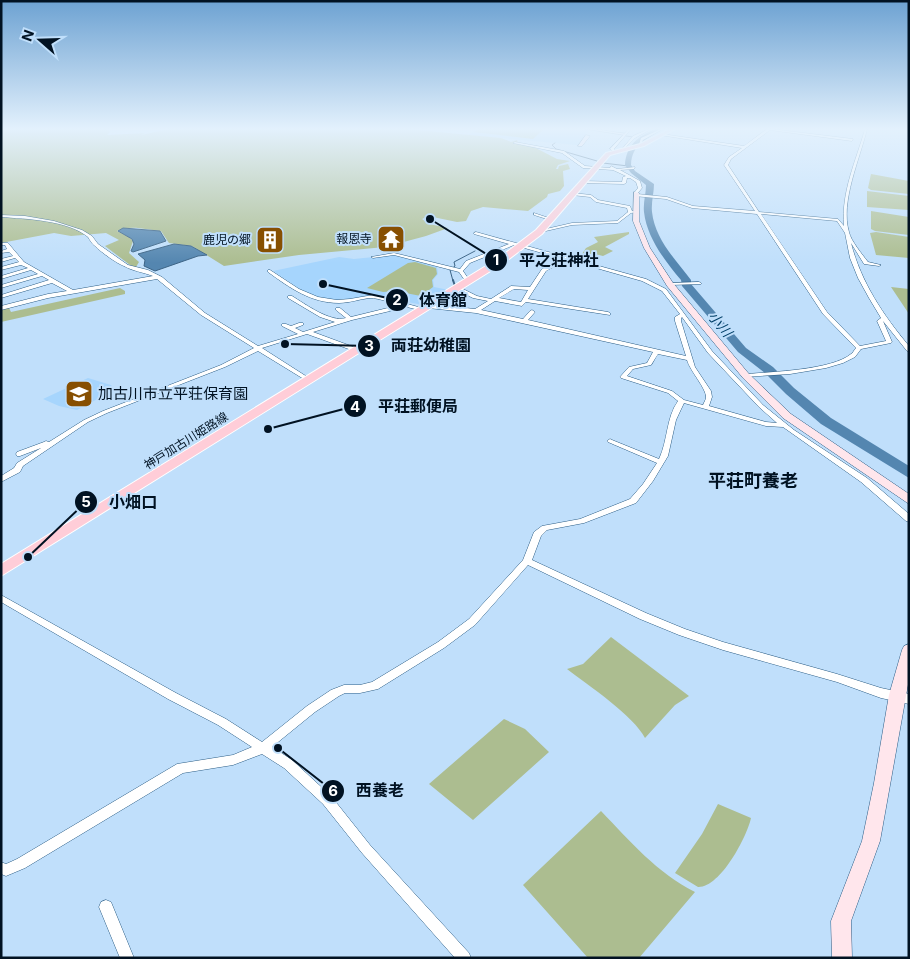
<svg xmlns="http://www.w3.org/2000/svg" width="910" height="959" font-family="Inter,'Noto Sans JP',sans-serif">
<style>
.built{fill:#a6d5fd}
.green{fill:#acbd90}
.water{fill:#5486b0;stroke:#3b6385}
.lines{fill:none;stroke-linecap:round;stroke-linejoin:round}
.stream-far1{stroke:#3b6385;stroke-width:1}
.stream{stroke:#3b6385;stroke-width:2}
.river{fill:#5486b0;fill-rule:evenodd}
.street-casing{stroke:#2b5d85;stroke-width:1}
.secondary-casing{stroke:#2b5d85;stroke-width:1}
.primary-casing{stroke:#fff;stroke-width:2}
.street{fill:#fff;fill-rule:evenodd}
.secondary{fill:#ffe6ec;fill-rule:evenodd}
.primary{fill:#ffcdd8;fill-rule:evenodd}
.labels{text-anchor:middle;stroke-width:4;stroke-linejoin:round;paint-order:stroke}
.far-poi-label{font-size:12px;fill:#011222;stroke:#c0dffb;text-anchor:end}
.far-street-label{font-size:12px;fill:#011222;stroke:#c0dffb}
.far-water-label{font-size:14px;font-style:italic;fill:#003f68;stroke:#c0dffb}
.poi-label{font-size:15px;fill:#011222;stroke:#c0dffb;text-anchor:start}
.quarter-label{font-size:18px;font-weight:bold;fill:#011222;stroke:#c0dffb}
.leader{fill:none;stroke:#011222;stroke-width:2}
.callout-dot{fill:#011222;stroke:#c0dffb;stroke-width:2}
.mark-label{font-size:15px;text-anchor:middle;font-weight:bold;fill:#fff}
.callout-label{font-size:16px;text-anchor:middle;font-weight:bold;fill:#011222;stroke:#c0dffb;stroke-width:4;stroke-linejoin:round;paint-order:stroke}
</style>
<rect width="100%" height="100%" fill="#c0dffb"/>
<path class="built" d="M477 129H585L588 131 578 145H576L469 135Z
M393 255 437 267 438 274 433 280 434 287 449 290 422 305 374 295 344 300H328L309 295 273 271 339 257 354 259Z
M88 378 111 385 113 388 105 395 77 410 59 406 43 399Z"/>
<path class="green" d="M1 129H107L110 132 107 135 145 133 141 135 169 129H407L501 138 511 142 517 140 518 143 532 146 557 159 570 161 558 165 556 169H558L559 166 568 164 570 169 563 171 564 186 560 191 548 194 547 197 528 211 483 207 471 211 466 221 457 222 428 216 422 219 429 224 448 228 426 236 385 247 299 255 224 266 192 246 169 243 161 231C148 230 130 224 117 231L129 237 133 241 129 253 139 262 136 267 130 265 105 246 119 240 106 233 71 236 54 233 1 243Z
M479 129H544L533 139 474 132Z
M871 174 909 181V194L871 190 868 188Z
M867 191 909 196V210L867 207Z
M871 211 909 217V235L875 231 871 229Z
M629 232V234L605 247 613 251 603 256 595 254 586 258 580 257 586 248 598 242 594 237Z
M876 232 909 237V258L876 255 870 233Z
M415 262 436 268 437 274 432 280 433 287 421 296 395 291 383 292 367 288 408 263Z
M891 287 909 289V314Z
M120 288 125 291V294L1 322V309L9 308 11 312Z
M611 637 689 696 675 705 645 738C634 716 588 685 567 669L583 664Z
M504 719 525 729 549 752 473 820 429 784Z
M718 804 751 818C747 837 720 888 698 887L675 873 702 834Z
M601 811C630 841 657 873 695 892L639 958H588L523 885Z"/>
<path class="water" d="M123 228 160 231 166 241 133 252 131 251 134 244 132 239 118 231Z
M174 244 191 246 207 255 198 256 155 271 144 266 145 260 138 254Z"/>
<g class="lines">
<path class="stream-far1" d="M610 132 624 133
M626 136 633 137
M555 143 552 145 556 149 597 161
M603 163 628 166
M453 281 450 270 455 266 454 262 475 251"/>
<path class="stream" d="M453 280 455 286"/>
<path class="river" d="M655 129H662C647 140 632 143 631 165L635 171 654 184C654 193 651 203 652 212 655 239 675 259 691 280V284L746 348 773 367 794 388 831 418 909 466V478L821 424 786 394 765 373 738 352 682 286 681 280C665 261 647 238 644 212 643 203 646 194 646 185L631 173 625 165C626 146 638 136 655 129Z"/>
<defs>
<path id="street" d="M629 129H631L614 149 617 152 614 153 610 149Z
M649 129H651L635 138 625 148 626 151H624L622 149 633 136Z
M661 129H663L643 140 640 147H638L641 138Z
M767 129H771L853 139 852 141 770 130 731 159 728 165 759 212 838 219 844 226C841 192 856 161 865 129H867C860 159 840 202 849 232 851 241 862 254 868 262L881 265 879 266 864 264 851 243C861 282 883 315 909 346V352L907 351 883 321 892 342 891 343 861 349 855 357 843 363 826 368 790 374 744 377V375L746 374C771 372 832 370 851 354 853 353 854 350 856 348L823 314 757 214 692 208 666 199 634 196 635 194 634 193 638 188 636 182 630 178H627L626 183 624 184 582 183 583 181 622 182 623 177 626 176 613 170 583 168 562 153 513 143 515 142 564 151 585 166 610 168 611 166 617 169 635 167 634 169 620 170 640 181 642 188 637 194 667 197 693 206 755 211 724 165 729 157 742 148 660 135 662 134 744 146ZM761 214 837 221 845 233 850 258 858 278 869 298 881 318 877 321 886 341 860 346 827 312Z
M573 193 591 195 598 200 630 206 632 211 637 212 631 213 618 223 572 225 537 233V231L572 223 617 221 628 212 627 208 596 202 590 197 572 195Z
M534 213 552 219 550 220 534 215Z
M1 215 25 216 54 221 82 230 92 236 98 244 128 265 148 270 162 277 205 313 258 346 298 334 282 326V324H286L291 326 299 323H303V325L295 328 303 332 335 322 320 317 288 298V296H292C305 304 331 323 346 318L336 310V308H340L351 317 400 305C391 303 379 298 370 298 359 299 350 303 339 303 311 303 290 288 268 272V270H270L299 289 318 297 337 300 350 299 373 295 426 309 423 311 407 307 352 320 313 332 359 349 360 350 357 352 307 334 262 348 312 380 311 381H307L258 351 225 367 107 413 88 422 23 466 20 472 1 482V476L14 468 17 463 41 448 20 456H17L16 454 17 452 44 442 46 441 49 442 84 420 103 411 221 365 254 348 201 315 157 279 48 298 1 310V306L48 294 67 291 52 283 1 298V295L49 280 42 276 1 288V285L38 274 31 270 1 279V276L28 268 21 265 1 270V267L19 262 15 258 1 262V259L13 256 9 252 1 253V251L7 249 5 245H1V243H8L24 262 73 290 153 276C143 272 132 271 124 266 116 263 101 252 95 246 92 244 90 240 88 237 67 220 27 219 1 217Z
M476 232 646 279 666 289 712 351 763 405 794 430 867 478 909 514V522L906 521 861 482 783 427 766 426 684 403 676 420 668 456 653 481 636 503 584 523 547 530 541 536 532 560 646 613 685 629 723 642 837 674 881 688 909 694V704L881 698 837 682 723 650 679 635 640 619 528 565 475 625 444 648 378 689 360 693H345L339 696 315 712 272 747 292 760 331 796 370 845 469 953 471 958H455L362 853 323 804 284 768 262 754 233 765 183 773 25 868 6 876 1 874V862L6 864 17 859 177 764 233 755 252 747 218 725 168 699 1 602V595L176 693 226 719 262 742 307 706 331 690 344 685H360L372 682 438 642 469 619 523 560 534 532 542 526 580 519 630 499 643 484 657 463 608 442 607 441 610 439 612 440 659 459C668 440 666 418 678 401L668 393 621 378 620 377 629 367 647 363 653 352 476 313 428 308 425 306 428 304 475 309 488 301 473 298 455 289V287H459L477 296 491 299 511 286 530 287 542 269 563 259 514 245 470 263 463 271 470 281 468 282H466L459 272 394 255 373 258 371 257 394 253 460 269 466 261 509 244 474 234V233ZM568 260 642 281 662 291 680 314 675 317V321L686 356 528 320 535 312 532 310 530 311 523 319 481 310 495 301 522 306 526 302 610 315V313L608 312 528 299 546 271ZM514 289 528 290 521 302 499 298ZM682 317 708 353 759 407 777 423 766 422 709 406 712 397 711 391 695 367 681 321V318ZM658 354 687 360C690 371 706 388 706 397 706 400 704 402 703 405L684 400 672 391 627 376 633 369 651 365Z
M699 282 701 283V284L670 285 668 284 670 283Z
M106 900 111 902 134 958H120L99 907 101 902Z"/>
<path id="secondary" d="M586 129H594L627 134 625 135Z
M586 135 590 136 582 146H578Z
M634 192 639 193V221L650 248 673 283 749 374 791 414 909 494V504L783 418 743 378 667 286 644 248 633 221Z
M909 644V679L880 841 851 921 852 958H832L831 921 862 841 874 783 889 695 902 650 904 646Z"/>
<path id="primary" d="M670 129H675L644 146 610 155 542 234 505 262 1 576V564L499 258 536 230 606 153 640 144Z"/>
</defs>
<use href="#street" class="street-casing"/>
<use href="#secondary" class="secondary-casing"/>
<use href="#primary" class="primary-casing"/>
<use href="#street" class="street"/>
<use href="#secondary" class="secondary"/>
<use href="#primary" class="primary"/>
</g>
<linearGradient id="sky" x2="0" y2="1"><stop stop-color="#6da2d2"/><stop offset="0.49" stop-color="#e3f1fd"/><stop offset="1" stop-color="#e3f1fd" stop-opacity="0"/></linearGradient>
<rect width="910" height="263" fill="url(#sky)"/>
<defs>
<symbol id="temple-square" viewBox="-11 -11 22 22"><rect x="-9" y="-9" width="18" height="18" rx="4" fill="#874f01" stroke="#c0dffb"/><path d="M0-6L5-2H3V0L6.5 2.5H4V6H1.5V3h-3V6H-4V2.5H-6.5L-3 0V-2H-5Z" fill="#fff"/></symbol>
<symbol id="building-square" viewBox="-11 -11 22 22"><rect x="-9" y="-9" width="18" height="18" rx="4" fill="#874f01" stroke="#c0dffb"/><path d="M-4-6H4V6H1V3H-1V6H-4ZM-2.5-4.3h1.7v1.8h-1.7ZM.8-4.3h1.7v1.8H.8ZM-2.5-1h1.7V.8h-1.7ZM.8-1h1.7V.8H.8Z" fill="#fff"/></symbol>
<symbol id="school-square" viewBox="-11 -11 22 22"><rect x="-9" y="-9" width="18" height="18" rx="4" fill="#874f01" stroke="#c0dffb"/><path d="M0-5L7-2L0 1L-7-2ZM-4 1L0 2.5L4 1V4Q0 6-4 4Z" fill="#fff"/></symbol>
</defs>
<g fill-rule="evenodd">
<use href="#temple-square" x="375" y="223" width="32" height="32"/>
<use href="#building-square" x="254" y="224" width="32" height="32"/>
<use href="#school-square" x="63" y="378" width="32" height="32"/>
</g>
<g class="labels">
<g class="far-poi-label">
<text x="372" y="243">報恩寺</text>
<text x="251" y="244">鹿児の郷</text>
</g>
<g class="far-street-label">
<text transform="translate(186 441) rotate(-32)" y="4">神戸加古川姫路線</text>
</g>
<g class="far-water-label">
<text transform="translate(720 324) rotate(50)" y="5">小川</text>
</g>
<g class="poi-label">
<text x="98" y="399">加古川市立平荘保育園</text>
</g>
<g class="quarter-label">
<text x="753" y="487">平荘町養老</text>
</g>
</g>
<path class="leader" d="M430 219L496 260M323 284L397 300M285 344L369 346M268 429L355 406M28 557L86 502M278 748L333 791"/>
<g class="callout-dot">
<circle cx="430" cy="219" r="5"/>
<circle cx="323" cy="284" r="5"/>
<circle cx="285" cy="344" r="5"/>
<circle cx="268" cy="429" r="5"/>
<circle cx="28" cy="557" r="5"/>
<circle cx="278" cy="748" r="5"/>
<circle cx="496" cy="260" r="12"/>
<circle cx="397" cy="300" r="12"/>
<circle cx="369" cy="346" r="12"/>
<circle cx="355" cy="406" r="12"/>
<circle cx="86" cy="502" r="12"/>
<circle cx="333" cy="791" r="12"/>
</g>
<g class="mark-label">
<text x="496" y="265">1</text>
<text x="397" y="305">2</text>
<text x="369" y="351">3</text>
<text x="355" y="412">4</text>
<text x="86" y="507">5</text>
<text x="333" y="796">6</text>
</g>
<g class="callout-label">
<text x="559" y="266">平之荘神社</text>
<text x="443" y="306">体育館</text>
<text x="431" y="351">両荘幼稚園</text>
<text x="418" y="412">平荘郵便局</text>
<text x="133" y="508">小畑口</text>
<text x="380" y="796">西養老</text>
</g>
<rect width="910" height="959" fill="none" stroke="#011222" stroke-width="5"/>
<g transform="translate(40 40) rotate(290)" stroke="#c0dffb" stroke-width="4" paint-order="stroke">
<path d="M0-4L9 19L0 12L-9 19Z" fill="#011222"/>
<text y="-8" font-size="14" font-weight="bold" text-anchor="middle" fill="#011222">N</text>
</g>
</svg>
